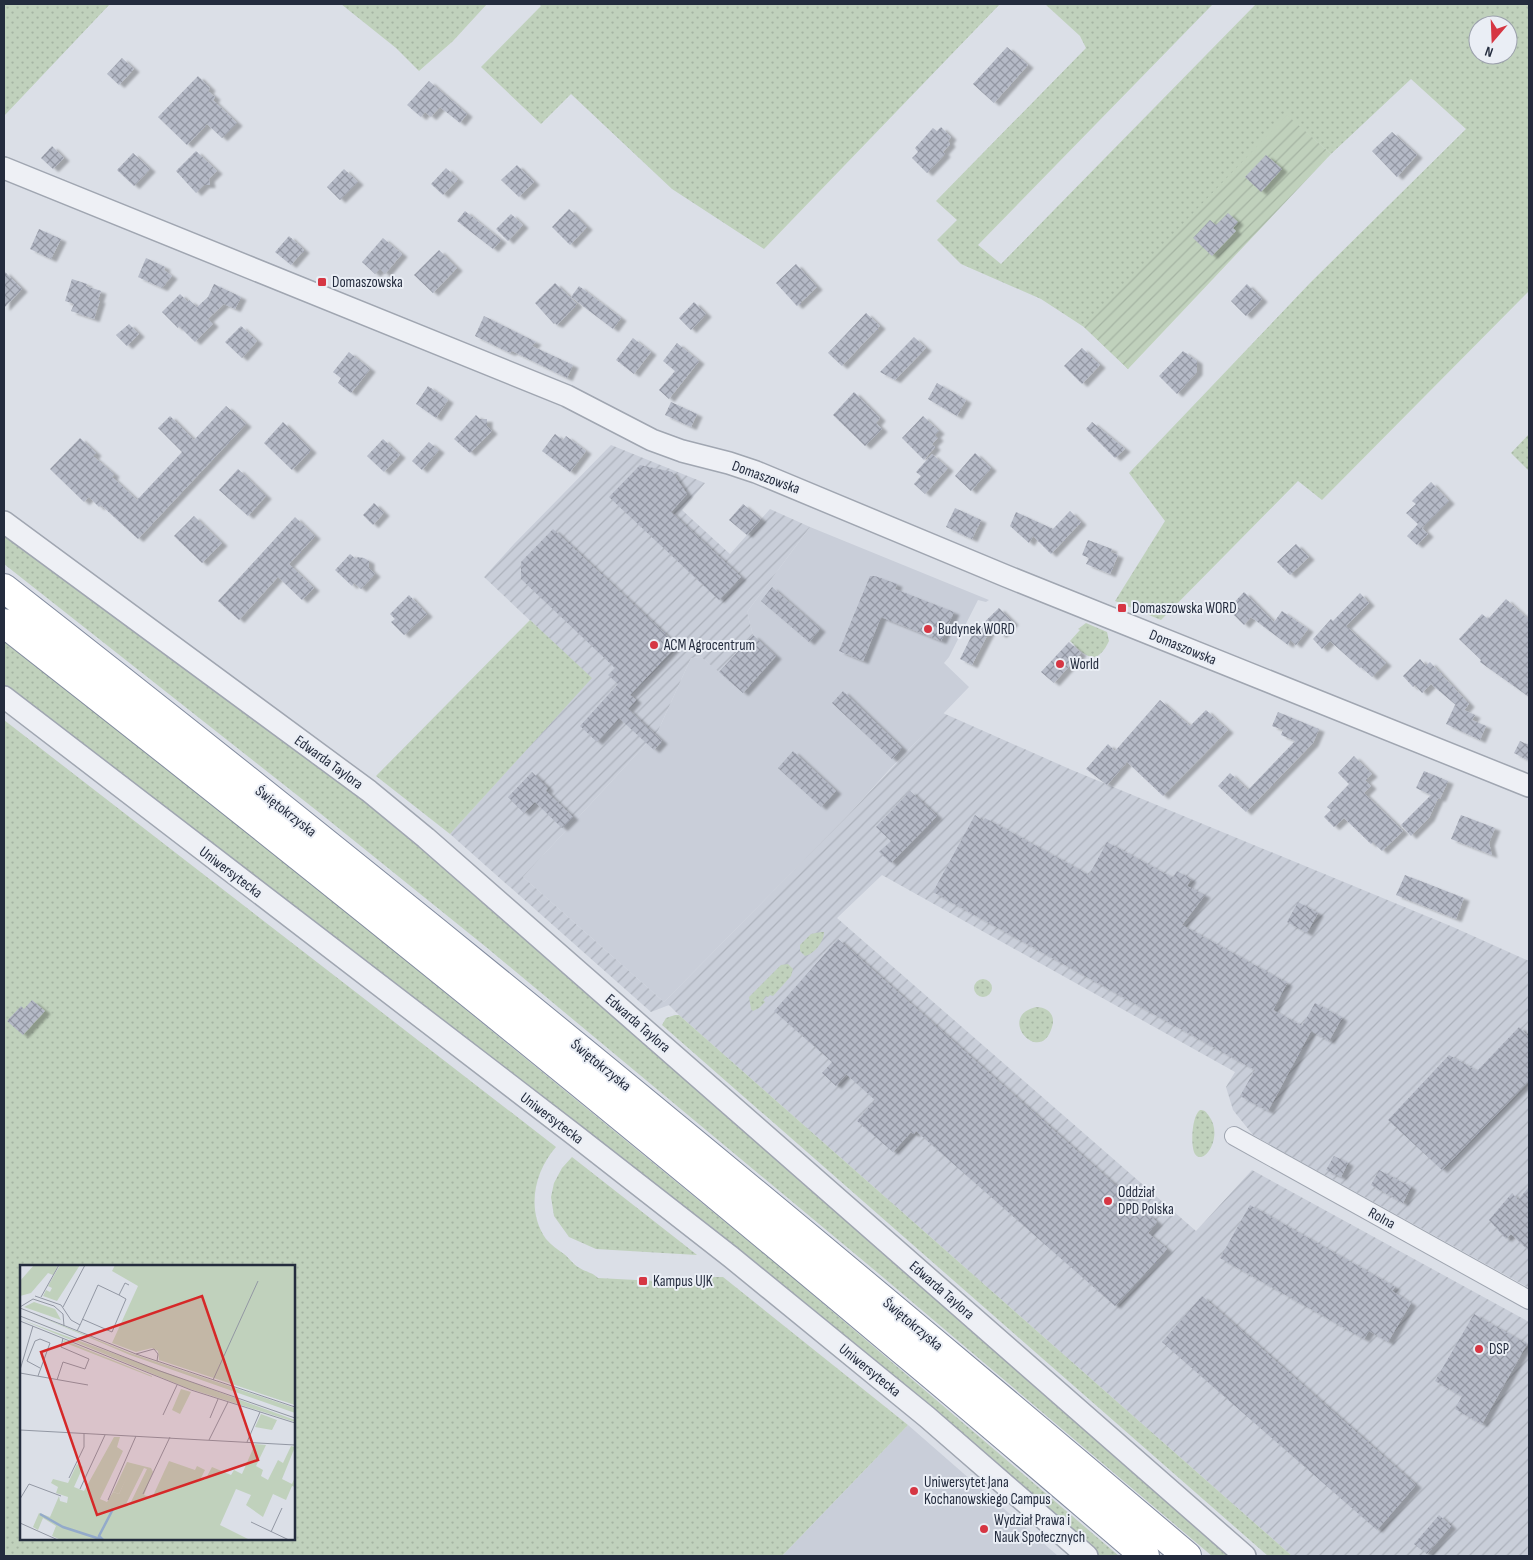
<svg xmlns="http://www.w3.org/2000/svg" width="1533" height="1560" font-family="'Sofia Sans Condensed',sans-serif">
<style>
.built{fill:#c9ced9}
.industrial{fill:url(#industrial-furrows)}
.grass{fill:url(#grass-dots);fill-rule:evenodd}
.garden{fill:url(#garden-furrows)}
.building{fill:url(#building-cross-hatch);filter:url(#shadow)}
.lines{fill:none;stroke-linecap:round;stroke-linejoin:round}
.minor-casing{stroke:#a0a6b1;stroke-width:20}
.tertiary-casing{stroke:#a0a6b1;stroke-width:24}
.motorway-casing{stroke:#828b9e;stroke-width:30}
.minor{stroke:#eef0f5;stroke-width:18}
.tertiary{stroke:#eef0f5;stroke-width:21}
.motorway{stroke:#fff;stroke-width:28}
.poi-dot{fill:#d63643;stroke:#eaeef5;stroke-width:2}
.labels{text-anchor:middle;stroke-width:4;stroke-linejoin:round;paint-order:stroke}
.poi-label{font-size:15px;fill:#242c3e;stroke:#eaeef5;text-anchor:start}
.street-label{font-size:15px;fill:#242c3e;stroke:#eaeef5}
.inset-river{fill:none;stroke:#93aaca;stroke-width:2.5}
.inset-road{fill:none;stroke:#9297a3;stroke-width:1}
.view{fill:#d62828;fill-opacity:0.15;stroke:#d62828;stroke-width:2.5}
.inset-edge{fill:none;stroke:#242c3e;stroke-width:2.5}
</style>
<defs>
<pattern id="industrial-furrows" width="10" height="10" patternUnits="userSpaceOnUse" patternTransform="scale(1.25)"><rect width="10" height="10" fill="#c9ced9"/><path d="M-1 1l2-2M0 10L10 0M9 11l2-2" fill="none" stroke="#acb1bb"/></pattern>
<pattern id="grass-dots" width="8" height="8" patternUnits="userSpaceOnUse" patternTransform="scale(1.25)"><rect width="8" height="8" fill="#c0d1bc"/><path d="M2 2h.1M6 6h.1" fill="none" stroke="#a5b4a3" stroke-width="1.8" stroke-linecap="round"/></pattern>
<pattern id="garden-furrows" width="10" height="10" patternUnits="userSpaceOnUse" patternTransform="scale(1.25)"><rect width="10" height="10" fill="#c0d1bc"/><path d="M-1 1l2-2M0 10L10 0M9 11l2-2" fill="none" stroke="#a5b4a3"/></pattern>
<pattern id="building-cross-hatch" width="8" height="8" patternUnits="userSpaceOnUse" patternTransform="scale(1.25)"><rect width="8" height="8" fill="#b5bac7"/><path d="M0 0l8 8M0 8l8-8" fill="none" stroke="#9397a3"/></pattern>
<filter id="shadow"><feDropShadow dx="5.5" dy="3" stdDeviation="1" flood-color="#0004"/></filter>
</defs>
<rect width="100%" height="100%" fill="#dbdfe7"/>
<path class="built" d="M810 527 989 600 986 602 978 600 949 657 944 663 969 687 889 770 850 813 664 1002 523 877 658 731 691 658 701 657 720 672 753 635 747 612Z
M908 1425 1058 1556H782Z"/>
<path class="industrial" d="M611 445 705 483 682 510 730 554 770 509 810 527 747 612 753 635 719 672 701 657 691 658 658 731 523 877 664 1002 850 813 943 713 1072 770 1453 927 1529 961V1288L1253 1135 1233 1110 1226 1087 1235 1072 882 875 837 918 1196 1231 1252 1170 1529 1322V1556H1292L679 1015 669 1005 651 1012 450 834 591 678 484 577 514 544Z"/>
<path class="grass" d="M4 4H110L4 116Z
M341 4H487L453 41 419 71 396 48Z
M539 4H1000L764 249 672 189 571 94 541 124 481 67 541 6Z
M1045 4H1213L978 245 1001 264 1256 4H1529V291L1322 500 1298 481 1161 620 1115 601 1165 521 1129 473 1310 283 1466 129 1411 79 1331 154 1287 116 1128 369 1084 327 1041 299 961 264 937 240 957 220 936 201 1086 48 1080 36ZM1478 25H1508V55H1478Z
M1529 434V471L1511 453Z
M4 534 338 779 396 824 1233 1556H1212L878 1273 486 947 321 814 4 564Z
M530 620 592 678 450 834 376 776Z
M1086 623 1107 632 1109 641C1107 645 1104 651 1100 654 1090 664 1077 647 1070 641L1080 630 1078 629Z
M4 641 120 730 398 954 785 1271 1119 1556H1099L781 1287 4 689Z
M4 720 556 1147C534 1172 526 1210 546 1239 551 1245 558 1250 564 1254 569 1258 573 1264 578 1267 585 1272 592 1272 598 1278L694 1283 714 1277H723L908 1425 782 1556H4ZM21 1266H294V1539H21Z
M821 932H824C824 942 814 954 805 956L800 951V945L811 934Z
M788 964 793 969 791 976 773 996 770 995 768 997 766 996 763 1000 765 1002 759 1008 753 1011 751 1009 749 997 781 965Z
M974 988a9 9 0 1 1 18 0a9 9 0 1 1-18 0Z
M1036 1007C1048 1007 1056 1015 1052 1027 1041 1067 995 1017 1036 1007Z
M675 1015H679L1292 1556H1268L662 1025 666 1018Z
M1200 1110C1205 1110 1206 1112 1209 1116 1224 1136 1204 1167 1195 1154 1190 1146 1192 1115 1200 1110Z
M572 1157 687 1247 697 1255 596 1249 569 1237 554 1216 551 1197 554 1183 562 1168Z"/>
<path class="garden" d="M1287 115 1331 154 1128 369 1084 327Z"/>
<path class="building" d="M1007 47 1028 65 994 103 973 84Z
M122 58 134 69 119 85 107 74Z
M198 76 210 88 208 91 215 97 213 100 237 123 222 138 207 124 187 145 158 117Z
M429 81 467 114 460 123 440 107 431 117 425 112 421 117 407 105Z
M941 127 951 137 948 141 950 144 943 152 945 154 927 173 912 158 918 152 915 148 933 128 937 131Z
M1392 132 1417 155 1397 177 1372 151Z
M52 146 64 158 53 169 41 158Z
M196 151 217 171 209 179 210 185H204L196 193 176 171Z
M133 153 150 169 134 186 117 170Z
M1266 155 1282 169 1261 192 1245 177Z
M517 165 534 182 519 197 501 180Z
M446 168 458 179 443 195 431 184Z
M344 169 358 182 340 200 327 187Z
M569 209 587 227 570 245 552 227Z
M465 211 501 240 493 249 457 221Z
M1228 213 1238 222 1233 228 1236 231 1212 256 1193 238 1210 220 1216 225Z
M511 214 523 225 508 241 496 229Z
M39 229 61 239 51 259 30 249Z
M289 236 304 250 291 265 275 252Z
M383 238 402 254 385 274 380 269 375 274 362 262Z
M439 250 457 268 433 293 414 275Z
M146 258 165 267 164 270 172 276 162 288 138 277Z
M796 264 817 287 797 306 776 283Z
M4 271 22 289 4 308Z
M72 279 87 284 86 286 101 291 98 300H100L94 319 71 311 74 304 65 301Z
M555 283 577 304 557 325 555 323 554 324 535 303Z
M214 284 241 297 235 309 224 304 208 319 213 324 195 342 179 326 178 328 162 312 180 294 188 302 189 300 197 307 208 297Z
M1247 284 1262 299 1246 316 1231 301Z
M579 286 621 318 613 329 571 297Z
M694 302 706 314 691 330 679 318Z
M866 313 880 326 842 366 828 353Z
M484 316 536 342 532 346 573 365 567 378 512 351 510 353 475 336Z
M129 324 139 334 127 346 116 335Z
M241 326 257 341 242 358 225 342Z
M914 337 926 348 895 380 880 372Z
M633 338 651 352 634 374 616 360Z
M677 343 699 361 669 399 659 390 675 371 663 361Z
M1082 348 1100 365 1082 384 1064 366Z
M1183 351 1197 361V372L1177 394 1159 376Z
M349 352 370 369 351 393 338 383 341 378 333 372Z
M937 383 966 400 957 416 928 399Z
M428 386 448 400 436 418 416 404Z
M854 392 880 418 876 423 882 429 865 446 833 415Z
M671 402 697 414 691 427 665 415Z
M226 406 246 424 138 539 101 505 99 507 89 497 84 502 50 469 80 438 96 453 93 456 114 474 112 477 137 500 182 452 158 428 170 416 194 440Z
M476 415 480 419H487V426L492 431 470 453 454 439Z
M923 416 939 431 935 435 938 438 932 444 935 447 924 460 902 438Z
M283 422 311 450 292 470 264 443Z
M1092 422 1125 449 1115 458 1086 429Z
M555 434 563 440 566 436 586 451 570 472 542 451Z
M383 439 400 455 384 472 367 456Z
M429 442 439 450 422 470 412 461Z
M975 453 991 468 971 491 955 476Z
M932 454 948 468 925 494 914 484 921 476 916 472Z
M640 465 672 472 687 494 671 512 741 577 719 600 609 497Z
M238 469 266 496 248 516 219 490Z
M1431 482 1449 501 1422 528 1428 534 1417 545 1407 536 1418 524 1406 513 1416 504 1412 501Z
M374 503 384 513 373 525 363 515Z
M743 504 761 519 747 535 729 520Z
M955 508 981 520 972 539 946 527Z
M1070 511 1081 522 1051 554 1033 536 1029 543 1010 526 1016 512 1053 529Z
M194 516 222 543 202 563 174 536Z
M295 517 315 536 289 564 314 588 302 600 278 577 239 620 218 601Z
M553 529 677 645 630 695 636 700 628 709 662 741 654 750 619 718 597 742 580 726 618 684 608 675 615 668 521 579V562Z
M1088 540 1112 549 1111 552 1118 555 1110 574 1086 564 1089 558 1082 555Z
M1296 544 1309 557 1290 575 1277 562Z
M350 554 356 559 358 557 364 558 369 561V568L375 574 361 589 354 583 352 586 335 570Z
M870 576H875L897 584 895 589 954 612 941 641 881 617 863 661 839 651Z
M772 587 820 629 809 642 761 601Z
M1244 592 1274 622 1282 611 1308 629 1296 645 1290 640 1288 645 1251 617 1244 625 1228 609Z
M1360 593 1369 603 1346 626 1386 663 1372 677 1361 667 1360 668 1330 641 1322 649 1313 639 1331 619 1333 621Z
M409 595 427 614 404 635 391 622 395 619 390 614Z
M1506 599 1529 620V697L1480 662 1481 660 1459 639 1482 614 1488 619Z
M999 608 1013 622 1001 635 992 626 972 665 960 659 973 633Z
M753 635 776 656 743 693 719 672Z
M1069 642 1081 653 1054 683 1041 672Z
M1420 659 1426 666 1430 662 1469 704 1464 710 1475 715 1472 720 1486 726 1480 740 1446 724 1455 705 1457 706 1431 684 1422 693 1415 685 1413 687 1403 676Z
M843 691 902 748 892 759 832 703Z
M1160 700 1190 726 1206 710 1228 730 1163 796 1127 762 1107 785 1086 769 1108 744 1115 751Z
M1278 712 1319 729 1313 743 1246 812 1218 786 1230 773 1248 790 1295 741 1281 735 1283 730 1272 726Z
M1520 741 1529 745V761L1514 753Z
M793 751 836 791 821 807 778 768Z
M1354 756 1372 774 1365 780 1371 786 1364 793 1403 831 1382 851 1373 842 1371 844 1344 818 1334 827 1324 817 1331 810 1327 807 1349 784 1338 773Z
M1424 771 1448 781 1440 799 1438 798 1429 818 1411 836 1401 825 1431 795 1416 788Z
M532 772 548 788 546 791 573 817 562 828 535 802 524 813 508 797Z
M910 791 937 816 891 863 879 852 891 841 876 827Z
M975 815 983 821 985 818 1089 875 1107 842 1173 878 1177 871 1191 879 1187 886 1205 895 1182 925 1287 983 1273 1010 1302 1026 1315 1003 1342 1018 1329 1041 1311 1031 1268 1111 1240 1096 1255 1070 933 892Z
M1461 815 1495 828 1489 843 1492 855 1451 839Z
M1405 875 1464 898 1456 919 1396 895Z
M1298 902 1318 913 1307 933 1287 922Z
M838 939 1157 1222 1148 1233 1167 1249 1115 1306 916 1131 914 1134 911 1132 893 1152 857 1121 875 1100 846 1074 836 1086 822 1073 832 1062 774 1011Z
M32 1000 45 1011 23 1035 7 1021 21 1006 24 1009Z
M1519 1027 1529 1037V1081L1442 1170 1388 1120 1449 1055 1477 1071Z
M1334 1156 1348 1163 1341 1177 1326 1170Z
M1379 1170 1411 1187 1403 1203 1371 1185Z
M1529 1187V1251L1511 1234 1506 1239 1489 1220 1512 1193 1518 1200Z
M1250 1205 1395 1287 1392 1291 1411 1303 1388 1342 1369 1331 1364 1339 1220 1258Z
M1202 1296 1416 1485 1377 1530 1162 1342Z
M1474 1314 1527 1344 1482 1424 1455 1409 1462 1396 1435 1381Z
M1439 1515 1451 1526 1427 1554 1414 1544Z"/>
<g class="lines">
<defs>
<path id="minor" d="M1234 1136 1529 1300"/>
<path id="tertiary" d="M4 168 567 396 652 440 682 451 729 463 756 472 1006 576 1529 786
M4 522 369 791 426 838 1245 1556
M4 697 576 1136 731 1257 927 1417 1087 1556"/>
<path id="motorway" d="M4 588C406 902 799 1226 1187 1556
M4 623C307 860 607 1102 902 1350 984 1418 1064 1487 1145 1556"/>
</defs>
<use href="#minor" class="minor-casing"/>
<use href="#tertiary" class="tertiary-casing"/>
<use href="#motorway" class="motorway-casing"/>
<use href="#minor" class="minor"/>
<use href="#tertiary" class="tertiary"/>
<use href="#motorway" class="motorway"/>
</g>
<g class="poi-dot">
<rect x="317" y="277" width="10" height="10" rx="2.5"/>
<rect x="1117" y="603" width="10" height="10" rx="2.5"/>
<circle cx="928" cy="629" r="5"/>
<circle cx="654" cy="645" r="5"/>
<circle cx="1060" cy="664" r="5"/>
<circle cx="1108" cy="1201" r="5"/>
<rect x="638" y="1276" width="10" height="10" rx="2.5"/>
<circle cx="1479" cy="1349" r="5"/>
<circle cx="914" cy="1491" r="5"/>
<circle cx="984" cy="1529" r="5"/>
</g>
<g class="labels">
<g class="poi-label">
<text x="332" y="287">Domaszowska</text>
<text x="1132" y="613">Domaszowska WORD</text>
<text x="938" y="634">Budynek WORD</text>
<text x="664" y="650">ACM Agrocentrum</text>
<text x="1070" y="669">World</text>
<text x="1118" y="1197">Oddział<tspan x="1118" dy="17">DPD Polska</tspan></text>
<text x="653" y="1286">Kampus UJK</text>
<text x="1489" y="1354">DSP</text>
<text x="924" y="1487">Uniwersytet Jana<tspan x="924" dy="17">Kochanowskiego Campus</tspan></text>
<text x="994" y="1525">Wydział Prawa i<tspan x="994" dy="17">Nauk Społecznych</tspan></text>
</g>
<g class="street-label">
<text transform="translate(766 477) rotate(20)" y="5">Domaszowska</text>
<text transform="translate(1183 647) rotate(22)" y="5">Domaszowska</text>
<text transform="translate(329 762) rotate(36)" y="5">Edwarda Taylora</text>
<text transform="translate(286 811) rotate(38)" y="5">Świętokrzyska</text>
<text transform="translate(231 872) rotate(37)" y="5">Uniwersytecka</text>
<text transform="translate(638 1023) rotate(41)" y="5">Edwarda Taylora</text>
<text transform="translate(601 1065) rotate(39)" y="5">Świętokrzyska</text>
<text transform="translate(552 1118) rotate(37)" y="5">Uniwersytecka</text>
<text transform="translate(1382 1218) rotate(29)" y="5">Rolna</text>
<text transform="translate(942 1290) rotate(41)" y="5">Edwarda Taylora</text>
<text transform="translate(913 1324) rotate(40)" y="5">Świętokrzyska</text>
<text transform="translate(870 1370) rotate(39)" y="5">Uniwersytecka</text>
</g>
</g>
<g transform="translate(20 1265)">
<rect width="275" height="275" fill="#dbdfe7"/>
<path d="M40 0H60L37 36 23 31 26 25 30 27 32 23 28 21ZM95 0H275V140L139 95 138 86 132 83 116 87 92 78 118 21 92 6ZM14 37 35 44 41 55 4 42ZM2 44 110 88 275 143V148L110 90ZM0 54 275 155V157L167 123ZM44 75 132 111V112L43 77ZM161 124 171 127 160 149 152 145ZM241 149 257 155 252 165 235 162ZM94 172H100L97 182 103 186 80 234 87 237 93 227 99 229 108 209 107 197 131 203 133 207 124 230 132 233 149 196 175 205 177 201 185 205 181 213 185 215 192 202 211 210 214 205 222 209 235 179 246 180 236 201 243 205 241 211 248 215 258 195 263 198 271 181 275 182 262 214 272 219 275 212V222L272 221 266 235 253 229 243 252 226 240 231 230 216 224 200 260 230 275H41L32 271 36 261 23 253 18 265 13 262 19 248 30 252 39 231 40 236 47 238 48 232 36 228 38 222 31 218 33 214 48 218 57 199 63 202 54 222 64 226ZM124 203 127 204 109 241 106 239Z" fill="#c0d1bc" fill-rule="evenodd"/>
<path d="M14 0H39L33 10 28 8 11 28 0 31V16Z" fill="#c0d1bc"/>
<path d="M107 197 113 200 99 229 93 227Z" fill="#c0d1bc"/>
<path class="inset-river" d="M20 249 43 262 80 274M83 275 79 271 93 244"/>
<path class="inset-road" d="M15 31 41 40 51 55 60 60 57 66M21 32 39 0M0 42 13 34 34 41 43 49 44 61M43 42 65 0M0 43 116 89 275 142M0 51 140 106 275 153M62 54 92 67 106 34 99 30M0 56 171 125 275 158M60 60 78 20 99 30 105 18 109 20M116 89 134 84 138 89 137 96M0 105 13 61M0 108 68 120M18 111 30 78 20 74 15 76 7 96 20 103M37 115 43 97 65 104 69 94 41 82 43 73M193 115 238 16M143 150 157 120M190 153 198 134M0 165 275 180M189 175 208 137M227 177 240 147M49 213 64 182V168M60 224 85 170M123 229 150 172M0 234 9 219 41 231M88 235 116 171M231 257 269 275M0 258 38 275M251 267 262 243"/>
<path class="view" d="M182 31 238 195 77 250 21 87Z"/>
<rect width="275" height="275" class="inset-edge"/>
</g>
<rect width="1533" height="1560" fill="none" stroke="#242c3e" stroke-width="10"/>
<g transform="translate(1493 40) rotate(199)"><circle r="24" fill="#eaeef5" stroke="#9ba0ac"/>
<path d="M0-4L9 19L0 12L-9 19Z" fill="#d63643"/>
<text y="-8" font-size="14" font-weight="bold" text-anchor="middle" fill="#242c3e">N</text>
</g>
</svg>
